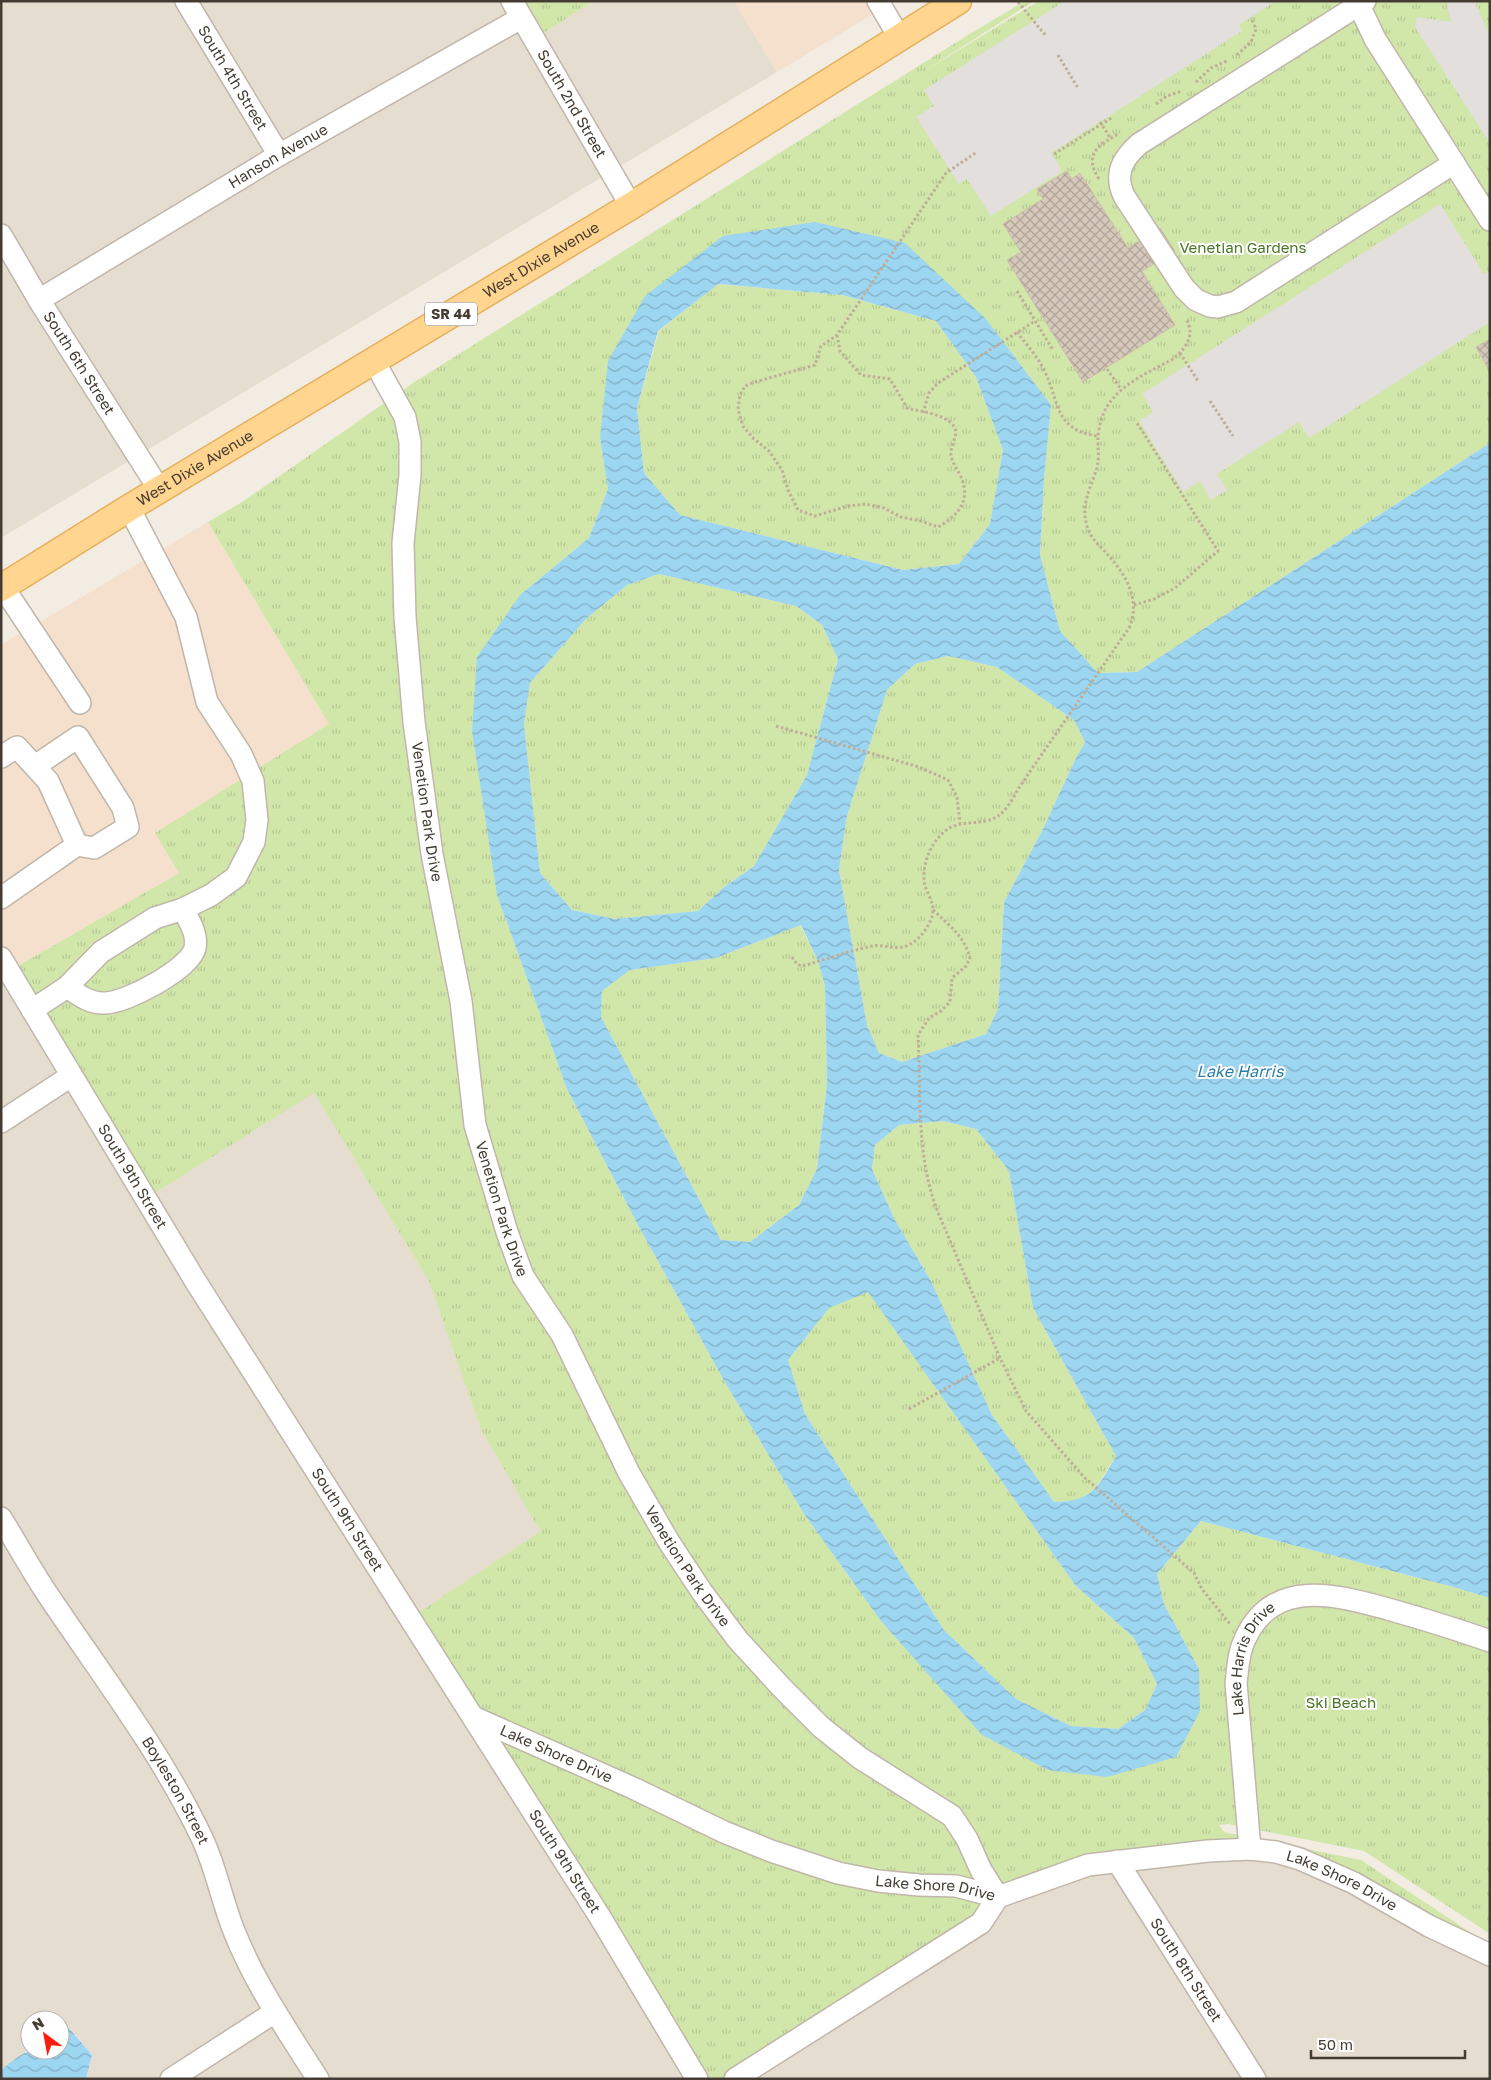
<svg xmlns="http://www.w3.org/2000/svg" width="1491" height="2080" font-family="'Golos Text',sans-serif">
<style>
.residential{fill:#e6ddd1}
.commercial{fill:#f5e0cd}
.park{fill:url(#park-tufts)}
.parking{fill:#e2dfdc}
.water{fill:url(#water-waves);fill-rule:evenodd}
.building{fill:url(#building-cross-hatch);stroke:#cebeab}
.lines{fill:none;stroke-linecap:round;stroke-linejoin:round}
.minor-casing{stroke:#c0b6a9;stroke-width:24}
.major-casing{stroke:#e5b05e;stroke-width:29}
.path{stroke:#bfad97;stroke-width:3;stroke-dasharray:2.5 2.5;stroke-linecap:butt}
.minor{stroke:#fff;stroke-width:21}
.major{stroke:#ffd58f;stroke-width:26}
.labels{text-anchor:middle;stroke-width:4;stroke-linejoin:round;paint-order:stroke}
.shield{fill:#fff;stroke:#7c7670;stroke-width:1}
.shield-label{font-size:14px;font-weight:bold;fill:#443c33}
.street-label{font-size:15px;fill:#443c33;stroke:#fff}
.park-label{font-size:15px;fill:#4b7526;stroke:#fff}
.water-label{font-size:16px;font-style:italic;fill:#2b7ea8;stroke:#fff}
</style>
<defs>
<pattern id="park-tufts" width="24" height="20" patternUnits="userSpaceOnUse" patternTransform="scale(1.25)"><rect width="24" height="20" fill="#d1e7aa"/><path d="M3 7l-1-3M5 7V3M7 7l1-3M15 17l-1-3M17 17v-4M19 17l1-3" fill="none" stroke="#b5c793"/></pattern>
<pattern id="water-waves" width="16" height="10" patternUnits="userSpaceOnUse" patternTransform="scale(1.25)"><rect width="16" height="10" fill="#9dd6f1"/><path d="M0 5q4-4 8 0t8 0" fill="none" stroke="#82afc4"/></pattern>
<pattern id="building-cross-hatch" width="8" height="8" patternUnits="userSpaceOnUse" patternTransform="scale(1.25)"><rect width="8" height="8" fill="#d6c9bb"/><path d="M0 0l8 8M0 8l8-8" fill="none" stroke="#afa499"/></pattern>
</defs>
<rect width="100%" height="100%" fill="#f2ece3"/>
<path class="residential" d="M1 1H517L539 36 594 1H734L777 72 1 538Z
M1 956 150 1196 314 1092 570 1512 409 1619 708 2079H86L92 2055 70 2028 60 2033V2020H30V2049L20 2055 1 2070Z
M1186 1853 1264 1855 1490 1945V2079H733L1011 1898Z"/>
<path class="commercial" d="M734 1H895L777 72Z
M208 522 329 724 156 833 179 873 11 970 1 956V645Z"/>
<path class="park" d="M517 1H594L539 36Z
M1025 1H1034L918 75 1039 1H1490V443L1137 672 1098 673 1060 631 1040 555 1044 480 1051 405 904 243 646 296 600 438 608 489 589 538 520 595 497 895 567 1089 639 1227 726 1384 804 1514 881 1621 983 1735 1107 1777 1199 1669 1164 1604 1157 1574 1201 1521 1453 1587 1490 1598V1934L1364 1851 1228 1824 1219 1825 1224 1832 1361 1860 1485 1942 1264 1855 1186 1853 1011 1898 733 2079H708L409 1619 542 1530 536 1524 481 1429 429 1281 314 1093 150 1196 11 970 179 873 155 833 329 724 208 522 242 502 416 381 968 35Z
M717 284 842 295 936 321 976 377 1003 450 990 524 959 564 903 570 680 515 644 473 637 408 659 331Z
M659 574 796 606 822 625 838 659 807 775 754 866 723 888 698 911 615 919 572 910 540 873 524 724 530 683 586 619 627 585Z
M949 656 997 667 1074 720 1085 742 1075 760 1043 829 1004 902 998 1009 986 1034 902 1062 879 1053 867 1025 839 870 847 816 887 690 915 664Z
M800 925 818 961 825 986 827 1084 817 1169 799 1205 750 1242 721 1240 601 1017 602 991 630 970 716 958Z
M943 1121 976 1129 1009 1171 1033 1308 1116 1456 1095 1489 1076 1501 1054 1502 992 1415 931 1281 895 1220 872 1169 875 1145 899 1125Z
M868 1291 1075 1585 1134 1638 1157 1684 1145 1710 1118 1729 1071 1726 1016 1699 944 1630 805 1414 788 1360 829 1307Z"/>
<path class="parking" d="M1065 1H1276L1239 25 1242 31 1051 153 1062 171 991 216 967 179 959 184 916 117 934 106 924 90Z
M1446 1H1474L1488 32H1490V143L1415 27 1417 17 1451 22Z
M1440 204 1484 274 1490 271V322L1309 438 1299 422 1217 474 1227 490 1211 500 1200 481 1183 492 1139 421 1153 412 1142 394Z"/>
<path class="water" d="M815 222 905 243 986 319 1051 405 1044 480 1040 555 1060 631 1098 673 1137 672 1490 443V1598L1453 1587 1201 1521 1157 1574 1164 1604 1199 1669 1200 1711 1176 1757 1107 1777 1048 1770 982 1735 881 1621 804 1514 726 1384 639 1227 567 1089 497 895 472 731 477 657 520 595 589 538 608 489 600 438 608 361 645 296 723 236ZM718 284 842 295 936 321 976 377 1003 450 990 524 959 564 903 570 680 515 644 473 637 408 658 331ZM659 574 796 606 822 625 838 659 807 775 754 866 723 888 698 911 615 919 572 910 540 873 524 724 530 683 586 619 627 585ZM948 656 997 667 1074 720 1085 742 1075 760 1043 829 1004 902 998 1009 986 1034 902 1062 879 1053 867 1025 839 870 847 816 887 690 915 664ZM801 925 818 961 825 986 827 1084 817 1169 799 1205 750 1242 721 1240 601 1017 602 991 630 970 716 958ZM943 1121 976 1129 1009 1171 1033 1308 1116 1456C1098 1487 1092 1502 1054 1502L992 1415 931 1281 895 1220 872 1169 875 1145 899 1125ZM868 1292 1075 1585 1134 1638 1157 1684 1145 1710 1118 1729 1071 1726 1016 1699 944 1630 805 1414 788 1360 829 1308Z
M69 2028 92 2055 86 2079H1V2070C28 2048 26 2050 60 2050V2033Z"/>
<path class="building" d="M1067 171 1072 179 1080 173 1128 248 1160 228 1175 251 1142 271 1175 325 1083 382 1007 260 1021 252 1003 224 1043 199 1037 189Z
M1490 339V369L1489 370 1476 347Z"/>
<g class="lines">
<defs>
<g id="minor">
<path id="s1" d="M186 1 279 155"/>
<path id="s2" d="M512 1 631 206"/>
<path d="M878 1 899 37"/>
<path d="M1357 1 1375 39 1490 220"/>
<path d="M1365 1 1139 144C1122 159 1114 174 1124 196L1184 288 1196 300 1210 306 1218 307 1236 302 1250 293 1454 163"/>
<path id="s3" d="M1 235 39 300 159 489"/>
<path id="s4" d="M39 300 279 155 521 18"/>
<path id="s5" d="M374 361 405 417 410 442V475L403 543 405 617 414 722 432 854 461 1001 475 1125 507 1232 523 1276 562 1335 629 1473 669 1542 702 1592 738 1640 783 1689 821 1727 860 1758 952 1816 967 1839 981 1870 998 1897 981 1923 735 2079"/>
<path d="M3 587 80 703"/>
<path d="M1 757 17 747 48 781 77 845 1 898"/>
<path d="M35 766 78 737 123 808 128 827 94 848 77 845"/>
<path id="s6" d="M1 958 196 1282 600 1917 697 2079"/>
<path d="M67 987C79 995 90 1004 105 1003 126 1003 190 969 195 948 198 934 189 921 183 909"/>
<path d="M32 1010 67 987 101 952 155 918 183 909 211 895 236 877 254 842 257 820 253 781 241 754 207 702 186 617 129 508"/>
<path d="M1 1122 71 1076"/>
<path id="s7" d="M1 1518C16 1542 30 1568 46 1592 100 1673 160 1750 202 1838 216 1868 222 1901 234 1931 255 1984 288 2032 318 2079"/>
<path id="s8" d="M473 1717 633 1788 724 1832 771 1851 838 1873 878 1881 919 1885 956 1886 998 1897 1088 1865 1208 1851 1250 1849 1276 1852 1300 1859 1354 1883 1429 1926 1490 1955"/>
<path id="s9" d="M1250 1849 1236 1683C1238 1668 1238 1653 1245 1639 1273 1577 1337 1595 1388 1609 1423 1619 1456 1629 1490 1641"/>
<path id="s10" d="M1117 1861 1255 2079"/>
<path d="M171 2079 275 2012"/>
</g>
<g id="major">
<path id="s11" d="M1 588 129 508 631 206 958 1"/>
</g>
</defs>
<use href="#minor" class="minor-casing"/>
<use href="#major" class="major-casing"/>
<path class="path" d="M1018 2 1046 36
M1058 55 1078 88
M1237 55 1251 42 1256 29 1252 20 1254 18
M1196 82 1211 68 1227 61
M1156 104 1167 96 1182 91
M1100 122 1111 139
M1054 154 1113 117
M1099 179C1083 154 1098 146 1118 134
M1017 291 1053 350
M1017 332C1026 344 1037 356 1044 370 1060 401 1053 430 1098 436
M837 335 840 351 861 375 890 379 907 408C922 412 940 413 951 423 961 432 952 441 951 451 950 461 957 468 961 477 971 500 959 515 938 527L921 521 901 517 884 508 866 504 848 506 815 516 798 510 788 490 782 470 769 451 753 438 743 426 738 409 740 395 745 386 755 382 815 365 821 346 837 335 946 173 977 152
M1180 353 1198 381
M1107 369 1121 389
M1210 401 1233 436
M923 413 929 393 938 383 1035 321
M1134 605 1154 599 1175 588 1218 551 1137 423
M776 726 919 767 948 780 957 797 960 823
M933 910C949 925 965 937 970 958L966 966 952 978 950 1002 941 1011 929 1018 918 1035C921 1093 916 1155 937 1210L1000 1358 1026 1411 1084 1477 1194 1573 1202 1589 1230 1624
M792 957 797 964 802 966C825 960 848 951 872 946 882 944 895 950 906 946 919 942 934 922 933 908 932 898 924 889 924 879 923 862 931 843 944 832 959 818 982 827 998 816 1008 809 1014 796 1020 786L1129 628C1141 602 1127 576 1109 556 1102 548 1092 540 1088 529 1080 506 1089 492 1096 471 1101 457 1096 443 1099 429 1105 390 1142 376 1173 359 1186 348 1195 336 1187 320
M909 1409 1000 1358"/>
<use href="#minor" class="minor"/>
<use href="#major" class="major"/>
</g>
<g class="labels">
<rect class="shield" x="425" y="302.5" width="52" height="23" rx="4"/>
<g class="shield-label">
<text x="451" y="319">SR 44</text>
</g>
<g class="street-label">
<text dy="5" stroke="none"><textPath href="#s1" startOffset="90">South 4th Street</textPath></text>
<text dy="5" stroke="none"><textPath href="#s2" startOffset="119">South 2nd Street</textPath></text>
<text dy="5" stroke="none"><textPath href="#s4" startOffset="279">Hanson Avenue</textPath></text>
<text dy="5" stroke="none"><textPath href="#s11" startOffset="632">West Dixie Avenue</textPath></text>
<text dy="5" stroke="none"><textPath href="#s3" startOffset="150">South 6th Street</textPath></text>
<text dy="5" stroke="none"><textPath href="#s11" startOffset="228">West Dixie Avenue</textPath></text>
<text dy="5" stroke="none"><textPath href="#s5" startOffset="461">Venetion Park Drive</textPath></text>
<text dy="5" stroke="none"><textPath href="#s6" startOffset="255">South 9th Street</textPath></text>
<text dy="5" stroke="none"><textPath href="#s5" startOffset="866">Venetion Park Drive</textPath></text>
<text dy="5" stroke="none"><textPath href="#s6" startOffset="660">South 9th Street</textPath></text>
<text dy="5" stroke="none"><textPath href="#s5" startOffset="1271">Venetion Park Drive</textPath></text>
<text dy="5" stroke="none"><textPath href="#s9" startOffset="195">Lake Harris Drive</textPath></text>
<text dy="5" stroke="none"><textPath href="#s8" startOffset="91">Lake Shore Drive</textPath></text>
<text dy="5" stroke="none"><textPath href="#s7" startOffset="324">Boyleston Street</textPath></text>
<text dy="5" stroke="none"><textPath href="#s6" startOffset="1065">South 9th Street</textPath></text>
<text dy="5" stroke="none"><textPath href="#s8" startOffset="916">Lake Shore Drive</textPath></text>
<text dy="5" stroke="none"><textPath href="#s8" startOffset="496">Lake Shore Drive</textPath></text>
<text dy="5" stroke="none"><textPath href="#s10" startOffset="129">South 8th Street</textPath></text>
</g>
<g class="park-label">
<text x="1243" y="253">Venetian Gardens</text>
<text x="1341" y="1708">Ski Beach</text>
</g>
<g class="water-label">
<text x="1240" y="1077">Lake Harris</text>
</g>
</g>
<rect width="1491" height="2080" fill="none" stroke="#443c33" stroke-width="5"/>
<g transform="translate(45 2035) rotate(328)"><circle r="24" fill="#ffffff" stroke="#b4b1ad"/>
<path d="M0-4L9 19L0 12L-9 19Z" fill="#fd1d0f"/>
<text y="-8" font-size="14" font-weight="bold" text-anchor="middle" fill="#443c33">N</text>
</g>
<path d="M1311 2050v8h154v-8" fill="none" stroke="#443c33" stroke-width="2.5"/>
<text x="1318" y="2050" font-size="15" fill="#443c33" stroke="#ffffff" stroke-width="4" paint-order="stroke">50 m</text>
</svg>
